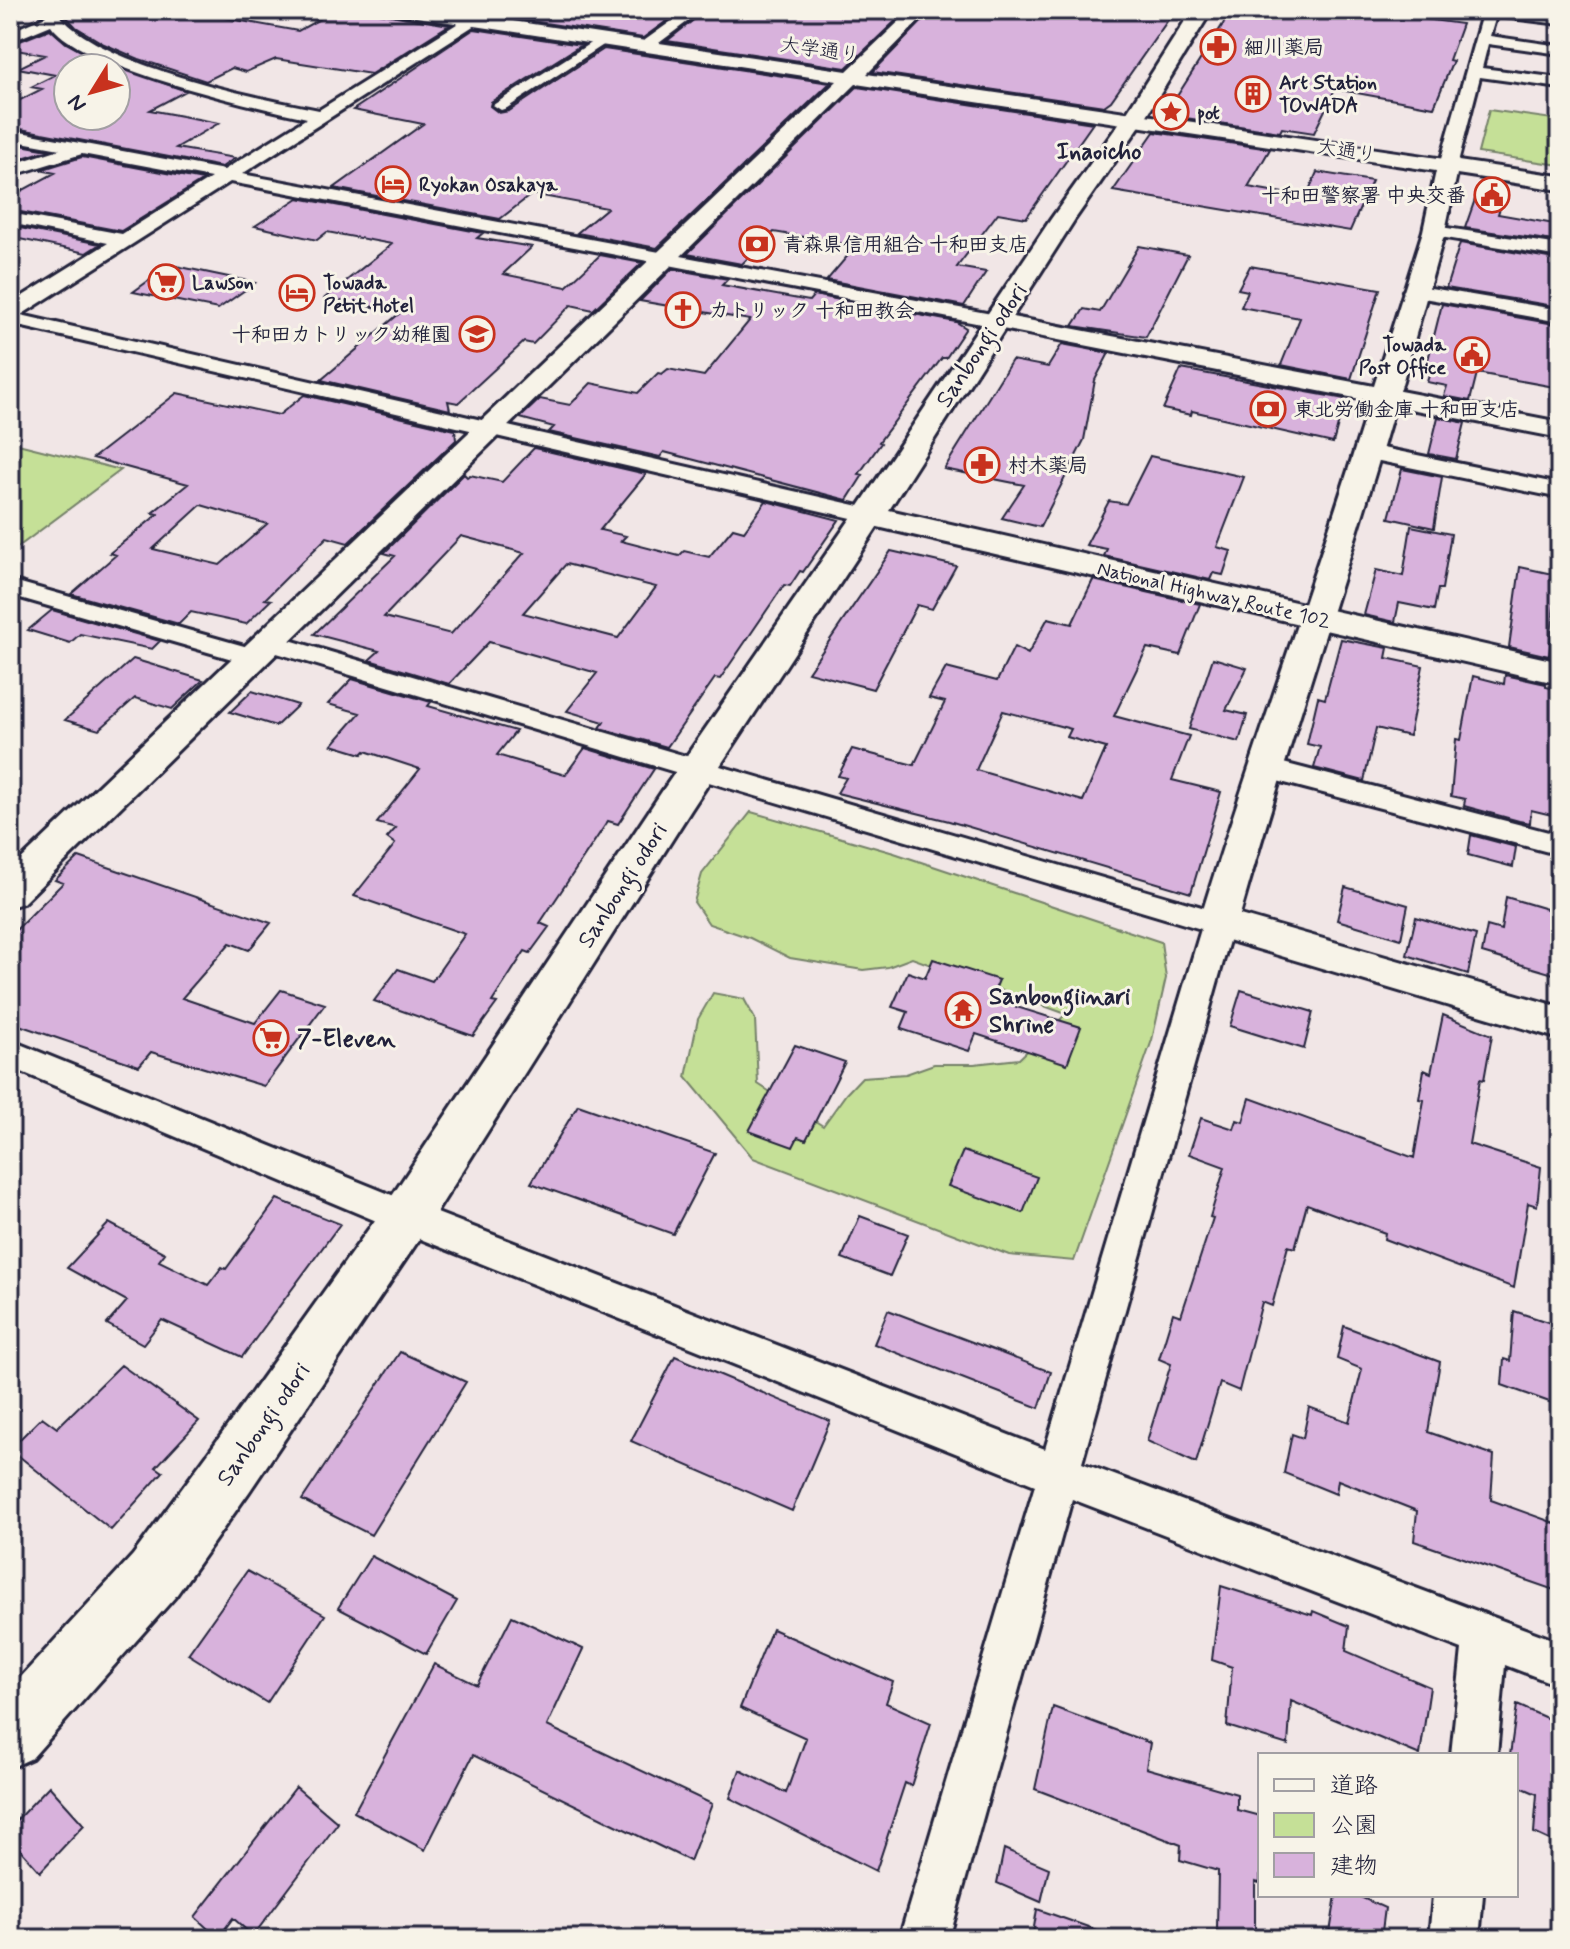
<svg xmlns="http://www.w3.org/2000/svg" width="1570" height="1949" font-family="Mynerve,'Klee One',sans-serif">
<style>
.green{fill:#c5e097;stroke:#748169;stroke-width:2}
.building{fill:#d8b2dc;stroke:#22223b;stroke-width:2;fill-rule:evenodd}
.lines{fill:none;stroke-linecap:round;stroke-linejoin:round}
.minor-casing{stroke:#22223b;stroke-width:6}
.tertiary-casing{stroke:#22223b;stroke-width:6}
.primary-casing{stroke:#22223b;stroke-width:6}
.trunk-casing{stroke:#22223b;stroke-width:6}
.minor{fill:#f7f3e8;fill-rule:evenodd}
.tertiary{fill:#f7f3e8;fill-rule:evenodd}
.primary{fill:#f7f3e8;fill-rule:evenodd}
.trunk{fill:#f7f3e8;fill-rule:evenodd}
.labels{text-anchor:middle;stroke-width:6;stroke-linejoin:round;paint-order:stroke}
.far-poi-label{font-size:20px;font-weight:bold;fill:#22223b;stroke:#f7f3e8;text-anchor:start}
.far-street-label{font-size:20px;fill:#22223b;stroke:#f7f3e8}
.far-quarter-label{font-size:24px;font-weight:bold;fill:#22223b;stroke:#f7f3e8}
.street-label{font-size:24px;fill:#22223b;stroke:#f7f3e8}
.poi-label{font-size:24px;font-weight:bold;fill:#22223b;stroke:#f7f3e8;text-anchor:start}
</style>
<rect width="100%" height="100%" fill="#f1e6e6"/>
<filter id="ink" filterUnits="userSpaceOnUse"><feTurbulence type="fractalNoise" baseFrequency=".0125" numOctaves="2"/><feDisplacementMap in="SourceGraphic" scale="16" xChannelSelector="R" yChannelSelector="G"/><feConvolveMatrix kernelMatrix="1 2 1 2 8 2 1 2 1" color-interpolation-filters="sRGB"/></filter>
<g filter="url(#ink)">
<path class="green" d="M1489 110 1560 120V165L1478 153Z
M10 442 121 470 10 553Z
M751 812 894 853 1161 942 1166 978 1152 1040 1074 1261 1009 1255 753 1158 686 1077 698 1019 713 993 744 999 755 1019 758 1084 823 1126 846 1094 862 1077 906 1074 934 1064H974L1019 1059 1066 1014 912 958 888 967 863 970 790 958 750 938 709 924 694 902 702 874Z"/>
<path class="building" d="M60 10H180L298 31 336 10H361L449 25 371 74 276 59 246 72 232 68 206 81 139 59 104 44 76 27Z
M459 10H682L643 38Z
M706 10H907L846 68 667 41Z
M933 10H1175L1111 101 1104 106 873 72Z
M1232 10H1420L1417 18 1462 24 1449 60 1453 61 1434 107 1335 89 1314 133 1282 128 1280 132 1165 115Z
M50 29 66 43 94 58 186 91 150 110 219 123 176 148 235 158 222 167 10 127V105L42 89 31 87 55 75 18 68 45 55 10 49V45ZM68 68H116V116H68Z
M474 29 581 45 491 102 490 106 499 113 509 111 604 49 830 83 657 248 577 233 607 208 532 194 500 219 334 188 423 124 353 110Z
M857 87 1093 123 1026 218 998 213 957 267 986 272 964 306 827 280 856 246 774 232 742 264 687 254Z
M1154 132 1270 149 1248 187 1306 197 1317 172 1372 181 1350 231 1113 191Z
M10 143 48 150 10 162Z
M82 157 203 180 121 231 10 210V197L55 173 40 170Z
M1478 191 1504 196 1498 214 1560 225V242L1465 228Z
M298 198 483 233 477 238 532 247 503 274 566 287 600 255 642 263 593 310 571 305 533 344 524 342 458 403 448 401 450 410 321 380 401 312 325 298 392 244 327 232 317 240 255 226Z
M10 226 100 244 86 253 10 237Z
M1460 243 1560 260V307L1446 288Z
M1139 246 1188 255 1146 337 1073 326 1084 309 1100 312Z
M176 266 243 280 255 283 218 309 133 292 162 271 167 272Z
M1250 266 1380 289 1351 379 1281 365 1300 318 1241 307 1248 291 1238 289Z
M672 269 728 279 722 285 809 301 814 295 956 322 966 328 946 358H942L879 442 881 443 859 474 863 475 847 500 664 452 660 457 549 432 554 427 520 418 540 399 570 405 591 383 638 393 658 373 662 374 668 369 704 376 750 320 640 301Z
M1442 304 1560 325V388L1477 373 1470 401 1444 396 1447 386 1427 382 1432 365 1427 364Z
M1062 344 1109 353 1095 380 1084 440 1040 527 1002 518 1024 485 944 469 1012 360 1048 367Z
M1181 369 1345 399 1333 443 1192 411 1191 415 1163 409Z
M177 393 279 415 304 395 455 430 456 440 348 543 327 537 265 599 271 600 246 624 191 612 179 624 71 594 116 555 110 553 158 514 152 513 188 484 93 458ZM201 505 267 524 220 565 153 549Z
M1438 417 1465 423 1456 459 1429 454Z
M534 448 646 474 600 530 626 536 621 541 679 556 684 551 709 557 733 528 744 531 766 501 839 520 803 572 800 571 790 586 784 585 720 679 715 678 667 747 600 728 604 722 567 711 597 673 489 642 449 684 369 660 379 651 314 634 395 556 384 553 464 474 467 477 470 475 502 482ZM461 536 524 553 451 634 384 617ZM566 564 656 587 618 638 523 613Z
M1150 456 1244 477 1217 547 1231 551 1223 575 1213 573 1210 580 1104 556 1107 549 1086 545 1109 501 1126 504Z
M1402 469 1442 477 1434 528 1389 518Z
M1411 526 1451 534 1442 589H1438L1434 610 1399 603 1395 622 1364 615 1376 570 1403 576Z
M891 551 956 566 932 609 917 605 873 689 808 672Z
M1520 567 1557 575 1549 656 1509 647Z
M1093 580 1200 604 1180 655 1147 648 1114 716 1189 736 1172 780 1221 792 1191 893 949 821 837 793 846 778 838 776 852 749 914 765 945 702 929 698 946 668 997 681 1014 647 1028 654 1048 618 1072 624ZM1003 711 1071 729 1067 737 1106 748 1083 801 976 770Z
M52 610 160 641 152 649 80 634 70 643 28 630Z
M1341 639 1388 648 1386 658 1423 666 1409 736 1376 728 1364 781 1314 768 1320 747 1307 744 1318 697 1325 699Z
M1213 658 1247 668 1226 710 1247 715 1239 742 1189 729Z
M133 659 203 680 172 709 135 698 99 730 65 720Z
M1505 675 1546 684V687L1560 690V817L1531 810 1530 823 1519 821 1464 806 1465 799 1451 796 1456 739 1461 740 1473 676 1504 684Z
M352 679 431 702 428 706 516 731 497 755 565 775 585 748 654 769 618 824 608 821 540 923 549 927 530 953 525 951 492 1002 497 1003 473 1036 374 1001 398 969 432 981 465 934 354 896 395 844 387 838 396 828 377 823 420 769 365 751 362 754 332 745 360 713 328 704Z
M252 691 298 705 276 726 230 712Z
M1471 835 1516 847 1513 867 1468 855Z
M79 857 271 923 249 950 230 943 182 998 255 1023 281 990 325 1004 264 1086 151 1052 139 1066 10 1022V936L63 883 55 880Z
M1345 887 1408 905 1401 939 1337 920Z
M1506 897 1560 913V976L1482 953 1487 926 1501 930Z
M1416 917 1476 935 1468 974 1407 955Z
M933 959 999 980 991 999 1081 1027 1067 1064 976 1034 969 1051 901 1029 908 1012 892 1007 908 972 925 978Z
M1241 990 1313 1012 1304 1049 1230 1026Z
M1443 1015 1492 1035 1484 1080 1480 1079 1469 1144 1541 1167 1537 1206 1528 1203 1514 1288 1384 1239 1385 1233 1307 1204 1295 1248 1288 1246 1272 1306 1262 1302 1239 1391 1220 1383 1196 1463 1147 1441 1171 1364 1159 1359 1173 1313 1181 1316 1213 1218 1210 1217 1225 1167 1189 1154 1201 1118 1234 1129 1237 1120 1243 1122 1250 1098 1414 1158 1424 1100 1419 1099 1424 1070 1431 1073Z
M795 1045 845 1062 806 1140 798 1137 793 1147 749 1131Z
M578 1105 715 1153 673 1234 531 1183Z
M963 1151 1037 1177 1023 1213 948 1186Z
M277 1199 340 1224 242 1357 162 1320 143 1344 107 1324 127 1301 67 1268 109 1223 165 1253 159 1261 208 1285 222 1267 226 1269Z
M860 1216 908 1234 890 1276 842 1258Z
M888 1310 1051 1372 1039 1408 874 1344Z
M1514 1311 1560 1326 1555 1404 1502 1385 1504 1359 1510 1361Z
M1344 1326 1440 1362 1428 1432 1494 1455 1491 1500 1560 1525V1582L1555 1580 1554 1590 1414 1541 1417 1511 1338 1480 1336 1494 1284 1473 1292 1434 1303 1438 1309 1407 1349 1422 1362 1369 1337 1359Z
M400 1352 466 1382 371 1535 302 1500Z
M675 1356 830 1421 792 1511 631 1441Z
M121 1365 199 1421 156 1467 163 1472 111 1530 10 1449 42 1417 57 1428Z
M371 1556 457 1601 426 1654 338 1608Z
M247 1571 325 1615 267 1703 188 1654Z
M1221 1586 1312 1615 1313 1611 1349 1626 1346 1651 1430 1687 1420 1755 1291 1701 1288 1745 1227 1726 1232 1667 1212 1660Z
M512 1616 583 1649 547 1726 712 1804 690 1861 473 1755 425 1850 354 1812 434 1664 477 1685Z
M772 1629 893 1682 886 1703 931 1723 911 1786 905 1783 876 1871 730 1798 740 1770 786 1793 806 1738 740 1708Z
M1517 1705 1560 1724V1845L1534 1833 1537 1794 1516 1785V1755H1510Z
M1053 1707 1150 1743 1146 1768 1237 1794V1810L1260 1816V1883L1255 1882V1939L1217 1930 1218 1871 1180 1860 1181 1845 1035 1789Z
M49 1786 84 1825 40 1872 10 1838V1827Z
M296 1787 338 1823 253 1936 233 1918 218 1938 195 1917Z
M1004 1849 1049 1868 1041 1902 997 1883Z
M1336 1895H1356L1385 1908 1381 1939H1329Z
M1037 1909 1111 1935V1939H1032Z"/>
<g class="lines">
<defs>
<path id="minor" d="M42 10H56C90 64 256 98 319 110L468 17H478V23L242 174 997 315 1007 321 997 327 230 182 21 315 877 510 881 515 877 520 869 522 10 324V304L108 243 10 223V213L122 234 211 178 82 154 10 176V165L60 149 10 140V130L224 170 307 118C255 107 78 67 51 25L10 42V32L46 16Z
M687 10H703L651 49H641V43Z
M1474 10H1515L1560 16V24L1496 16 1490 36 1560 46V54L1488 44 1482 68 1560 78V88L1480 77 1457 166 1448 171 1439 166 1482 14Z
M603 35 610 39 608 42 507 108 501 110 493 105Z
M1434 226 1560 245V257L1428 235 1425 231Z
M1413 285 1560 310V322L1406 295 1403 291Z
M1368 445 1560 484V498L1360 457 1357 452Z
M10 580 262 651 266 657 262 663 253 665 10 595Z
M269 634 1229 915 1234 923 1082 1463 1560 1642V1686L1505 1665 1497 1755H1451L1462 1649 1072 1499 949 1939H899L1035 1485 393 1228 10 1067V1040L419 1206 1045 1449 1201 929 260 648 256 642 260 636Z
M1264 758 1560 835V855L1254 775 1250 768 1254 761Z
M1433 1895H1483L1479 1939H1429Z"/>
<path id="tertiary" d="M394 10H439L847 71 911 10H930L867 74 1560 176V190L1457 174 1445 231 1400 391 1560 422V438L1395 406C1346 577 1288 744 1240 915L1560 1007V1039L1204 933 1199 923C1253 748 1316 576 1370 401L997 328 988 326 985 321 988 316 997 314 1374 386 1423 231 1436 171 856 84 23 903 10 907V870L837 81 403 15Z"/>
<path id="primary" d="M869 505 880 508 885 515 691 810 424 1232 249 1492 175 1597 32 1758 10 1768V1689L133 1555 209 1452 388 1202 663 790 858 508Z"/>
<path id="trunk" d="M1192 10H1212L1146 117 1075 219 889 510 1560 662V684L869 525 858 522 853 515 1051 219 1125 115Z"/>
</defs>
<use href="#minor" class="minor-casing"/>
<use href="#tertiary" class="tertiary-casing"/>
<use href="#primary" class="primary-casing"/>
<use href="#trunk" class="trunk-casing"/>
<use href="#minor" class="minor"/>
<use href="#tertiary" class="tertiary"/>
<use href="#primary" class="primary"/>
<use href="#trunk" class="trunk"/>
</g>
</g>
<defs>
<symbol id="pharmacy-ring" viewBox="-11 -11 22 22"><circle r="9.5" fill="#f7f3e8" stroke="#c8321e" stroke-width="1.5"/><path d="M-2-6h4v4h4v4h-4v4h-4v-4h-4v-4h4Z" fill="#c8321e"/></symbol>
<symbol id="building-ring" viewBox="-11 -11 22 22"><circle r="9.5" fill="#f7f3e8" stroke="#c8321e" stroke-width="1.5"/><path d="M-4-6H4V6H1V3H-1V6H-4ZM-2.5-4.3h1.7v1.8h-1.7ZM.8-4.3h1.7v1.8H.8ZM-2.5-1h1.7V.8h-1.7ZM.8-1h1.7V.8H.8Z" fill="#c8321e"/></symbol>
<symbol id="sight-ring" viewBox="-11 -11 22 22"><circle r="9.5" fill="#f7f3e8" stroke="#c8321e" stroke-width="1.5"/><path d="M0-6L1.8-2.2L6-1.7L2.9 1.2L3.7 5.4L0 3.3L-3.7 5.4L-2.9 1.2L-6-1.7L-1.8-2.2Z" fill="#c8321e"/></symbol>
<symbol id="hotel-ring" viewBox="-11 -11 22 22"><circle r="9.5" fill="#f7f3e8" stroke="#c8321e" stroke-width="1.5"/><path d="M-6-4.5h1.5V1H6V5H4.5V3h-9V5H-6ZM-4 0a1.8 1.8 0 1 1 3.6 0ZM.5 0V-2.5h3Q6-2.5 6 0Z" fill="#c8321e"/></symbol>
<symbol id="civic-ring" viewBox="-11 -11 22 22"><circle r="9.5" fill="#f7f3e8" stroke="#c8321e" stroke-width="1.5"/><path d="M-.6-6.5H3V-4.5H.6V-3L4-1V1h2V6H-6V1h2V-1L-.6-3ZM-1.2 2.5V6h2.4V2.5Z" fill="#c8321e"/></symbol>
<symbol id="bank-ring" viewBox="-11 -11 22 22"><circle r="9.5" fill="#f7f3e8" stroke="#c8321e" stroke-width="1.5"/><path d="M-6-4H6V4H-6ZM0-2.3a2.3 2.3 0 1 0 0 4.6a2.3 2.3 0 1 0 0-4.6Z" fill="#c8321e"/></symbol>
<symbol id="supermarket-ring" viewBox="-11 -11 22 22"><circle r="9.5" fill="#f7f3e8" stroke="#c8321e" stroke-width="1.5"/><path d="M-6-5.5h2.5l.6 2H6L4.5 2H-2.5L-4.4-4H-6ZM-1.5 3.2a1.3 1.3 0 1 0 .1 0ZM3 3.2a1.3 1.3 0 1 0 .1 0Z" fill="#c8321e"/></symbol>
<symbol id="church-ring" viewBox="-11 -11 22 22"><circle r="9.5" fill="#f7f3e8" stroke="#c8321e" stroke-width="1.5"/><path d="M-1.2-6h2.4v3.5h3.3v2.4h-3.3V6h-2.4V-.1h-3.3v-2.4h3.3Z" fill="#c8321e"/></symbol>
<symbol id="school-ring" viewBox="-11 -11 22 22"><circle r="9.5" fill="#f7f3e8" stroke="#c8321e" stroke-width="1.5"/><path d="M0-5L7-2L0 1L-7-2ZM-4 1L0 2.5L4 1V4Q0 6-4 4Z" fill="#c8321e"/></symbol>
<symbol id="temple-ring" viewBox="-11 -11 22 22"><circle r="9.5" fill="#f7f3e8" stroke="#c8321e" stroke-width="1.5"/><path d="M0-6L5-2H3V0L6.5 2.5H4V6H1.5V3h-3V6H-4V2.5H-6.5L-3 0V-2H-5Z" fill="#c8321e"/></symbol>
</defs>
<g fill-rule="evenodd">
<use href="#pharmacy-ring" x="1198" y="27" width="40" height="40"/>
<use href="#building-ring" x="1233" y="74" width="40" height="40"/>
<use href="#sight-ring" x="1151" y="92" width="40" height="40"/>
<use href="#hotel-ring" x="373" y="164" width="40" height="40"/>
<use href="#civic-ring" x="1472" y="175" width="40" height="40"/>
<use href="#bank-ring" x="737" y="224" width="40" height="40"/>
<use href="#supermarket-ring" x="146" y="262" width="40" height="40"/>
<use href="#hotel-ring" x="277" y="273" width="40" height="40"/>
<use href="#church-ring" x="663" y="290" width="40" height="40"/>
<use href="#school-ring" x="457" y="314" width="40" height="40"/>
<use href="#civic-ring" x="1452" y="335" width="40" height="40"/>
<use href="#bank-ring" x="1248" y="389" width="40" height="40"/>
<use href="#pharmacy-ring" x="962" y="445" width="40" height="40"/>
<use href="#temple-ring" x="943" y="990" width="40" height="40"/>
<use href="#supermarket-ring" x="251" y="1018" width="40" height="40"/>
</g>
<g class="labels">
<g class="far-poi-label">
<text x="1244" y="54">細川薬局</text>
<text x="1279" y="89">Art Station<tspan x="1279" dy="23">TOWADA</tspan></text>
<text x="1197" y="119">pot</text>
<text x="419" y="191">Ryokan Osakaya</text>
<text x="1466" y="202" text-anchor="end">十和田警察署 中央交番</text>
<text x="783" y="251">青森県信用組合 十和田支店</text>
<text x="192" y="289">Lawson</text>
<text x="323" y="289">Towada<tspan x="323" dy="23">Petit Hotel</tspan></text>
<text x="709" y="317">カトリック 十和田教会</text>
<text x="451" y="341" text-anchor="end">十和田カトリック幼稚園</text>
<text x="1446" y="351" text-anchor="end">Towada<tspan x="1446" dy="23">Post Office</tspan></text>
<text x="1294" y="416">東北労働金庫 十和田支店</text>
<text x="1008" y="472">村木薬局</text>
</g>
<g class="far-street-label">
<text transform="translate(820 49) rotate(8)" y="7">大学通り</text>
<text transform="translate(1347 150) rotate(9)" y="7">大通り</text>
<text transform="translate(1214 594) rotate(13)" y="7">National Highway Route 102</text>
</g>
<g class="far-quarter-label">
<text x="1099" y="159">Inaoicho</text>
</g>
<g class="street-label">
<text transform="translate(981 345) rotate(-56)" y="8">Sanbongi odori</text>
<text transform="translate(622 885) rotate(-57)" y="8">Sanbongi odori</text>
<text transform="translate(263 1424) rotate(-55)" y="8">Sanbongi odori</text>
</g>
<g class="poi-label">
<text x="989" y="1004">Sanbongiinari<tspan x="989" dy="28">Shrine</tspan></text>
<text x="297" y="1046">7-Eleven</text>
</g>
</g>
<rect width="1570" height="1949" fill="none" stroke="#f7f3e8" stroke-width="40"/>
<rect x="20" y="20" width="1530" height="1909" fill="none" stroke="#22223b" stroke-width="3" filter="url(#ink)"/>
<rect x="1258" y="1753" width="260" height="144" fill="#f7f3e8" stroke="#a29fa3" stroke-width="2"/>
<rect x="1274" y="1779" width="40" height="12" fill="#f7f3e8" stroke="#a29fa3" stroke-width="2"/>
<text x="1330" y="1793" font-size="24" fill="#22223b">道路</text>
<rect x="1274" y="1813" width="40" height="24" fill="#c5e097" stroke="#a29fa3" stroke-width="2"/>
<text x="1330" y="1833" font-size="24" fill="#22223b">公園</text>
<rect x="1274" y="1853" width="40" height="24" fill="#d8b2dc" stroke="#a29fa3" stroke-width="2"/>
<text x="1330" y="1873" font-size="24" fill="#22223b">建物</text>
<g transform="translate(92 92) rotate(233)"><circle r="38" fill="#f7f3e8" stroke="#a29fa3" stroke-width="2"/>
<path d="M0-6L14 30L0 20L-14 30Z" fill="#c8321e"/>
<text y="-12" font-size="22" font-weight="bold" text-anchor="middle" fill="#22223b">N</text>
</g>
</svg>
